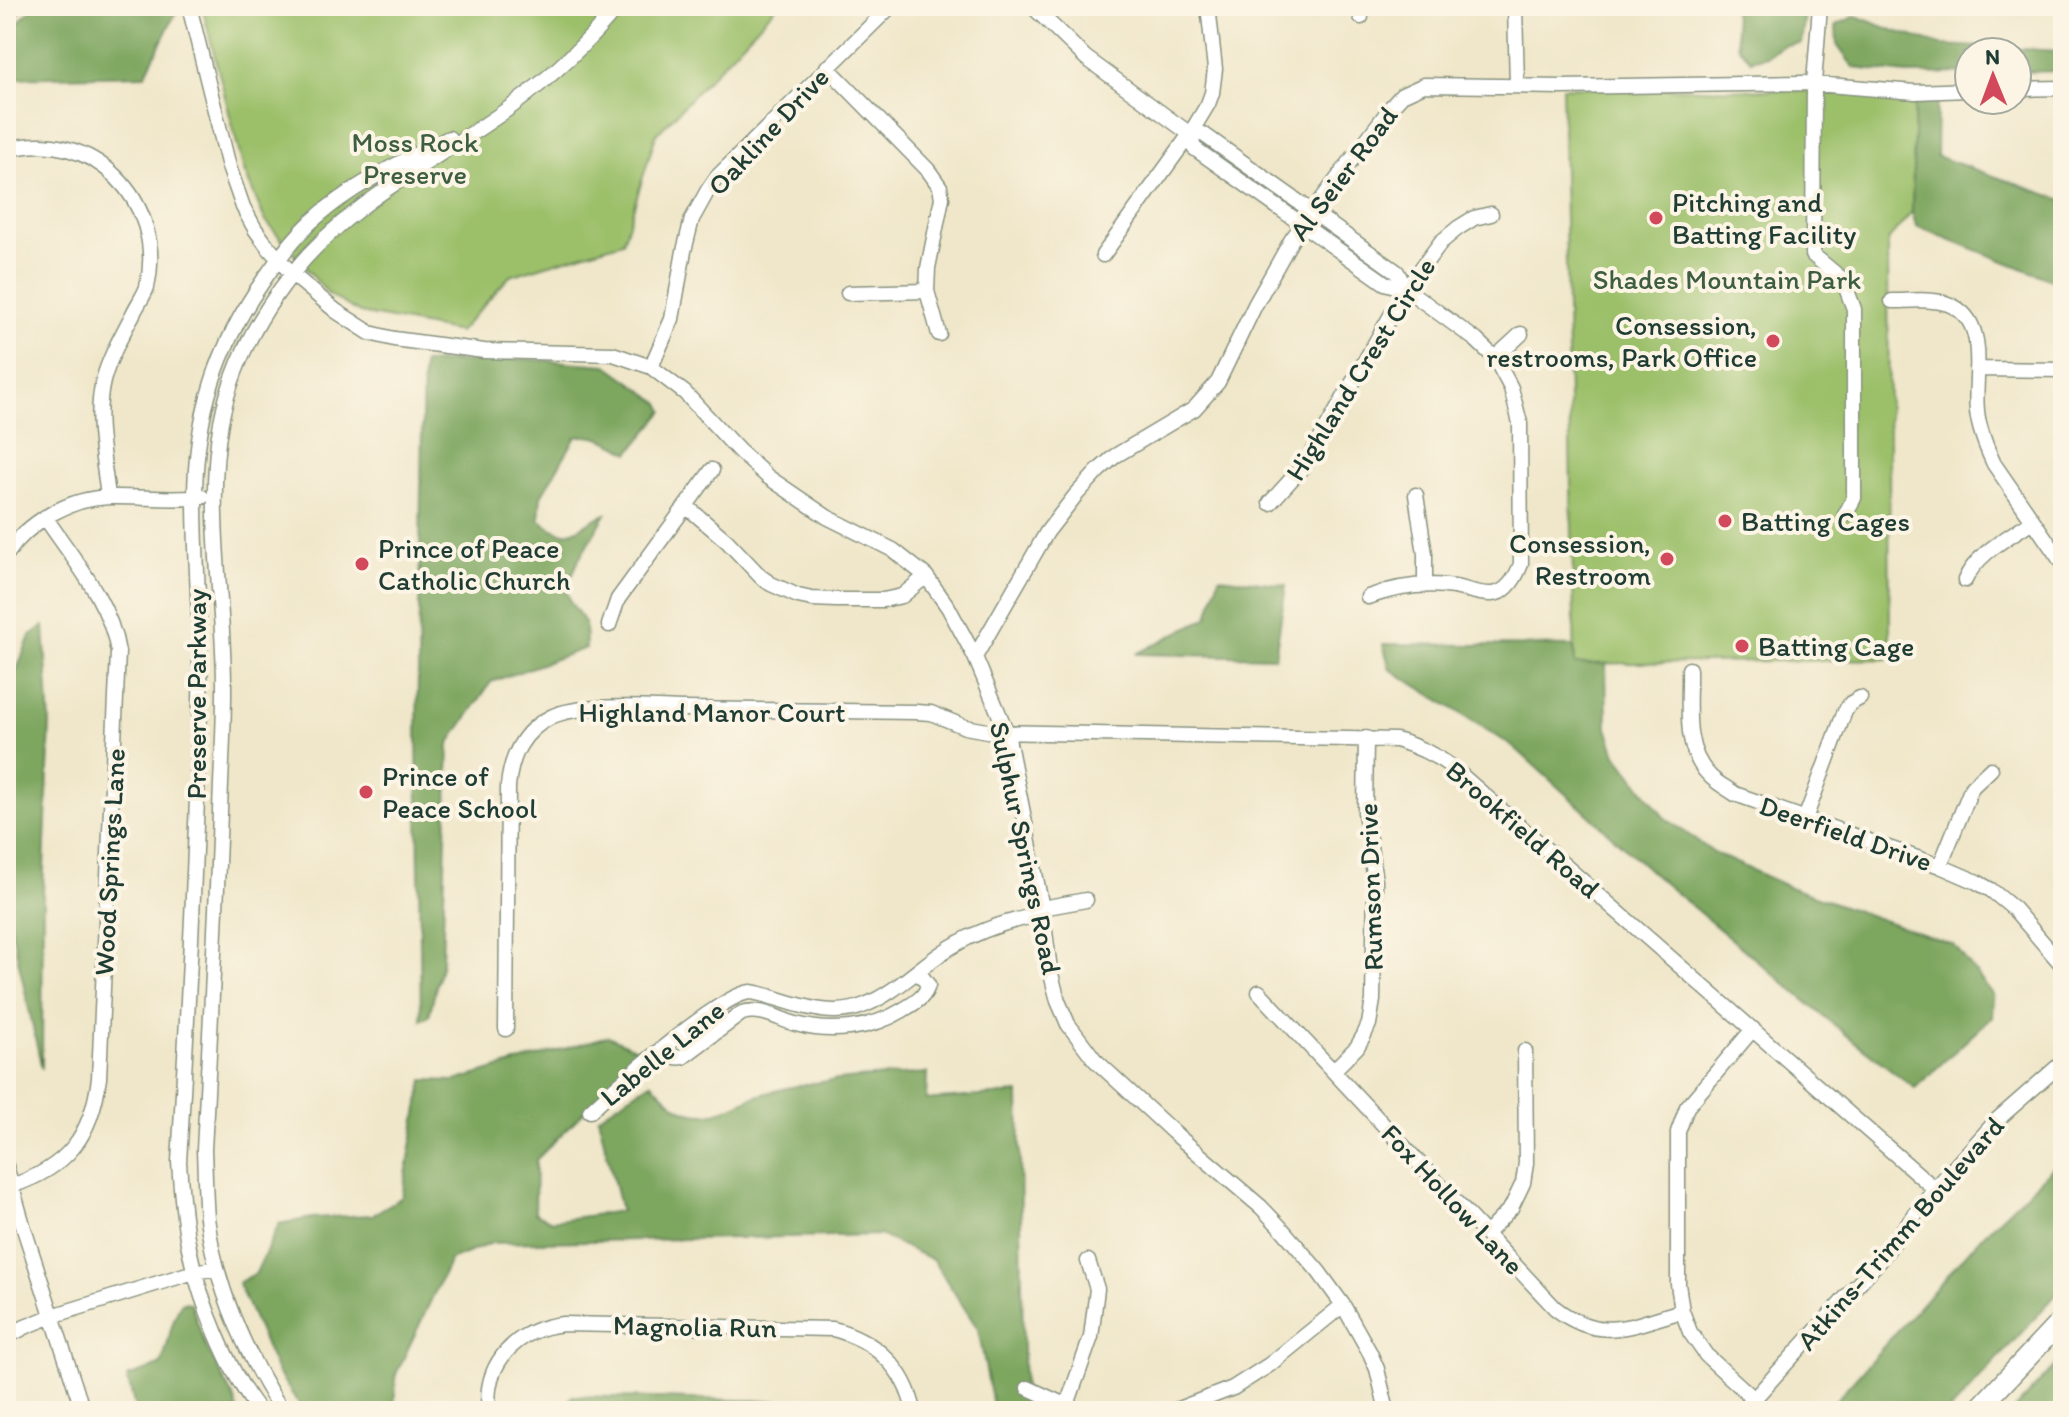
<svg xmlns="http://www.w3.org/2000/svg" width="2069" height="1417" font-family="Itim,sans-serif">
<style>
.green{fill:#9cc06b;stroke:#5e7e50;stroke-width:2}
.forest{fill:#7da65f;stroke:#4e724a;stroke-width:2}
.lines{fill:none;stroke-linecap:round;stroke-linejoin:round}
.minor-casing{stroke:#88927f;stroke-width:17}
.highway-casing{stroke:#88927f;stroke-width:23}
.minor{stroke:#fff;stroke-width:14}
.highway{stroke:#fff;stroke-width:20}
.poi-dot{fill:#d1495b;stroke:#fcf5e5;stroke-width:3}
.labels{text-anchor:middle;stroke-width:8;stroke-linejoin:round;paint-order:stroke}
.street-label{font-size:28px;fill:#1f3d34;stroke:#fcf5e5}
.park-label{font-size:28px;fill:#3e5e42;stroke:#fcf5e5}
.poi-label{font-size:28px;fill:#1f3d34;stroke:#fcf5e5;text-anchor:start}
</style>
<rect width="100%" height="100%" fill="#fcf5e5"/>
<filter id="ink" filterUnits="userSpaceOnUse"><feTurbulence type="fractalNoise" baseFrequency=".0125" numOctaves="2"/><feDisplacementMap in="SourceGraphic" scale="16" xChannelSelector="R" yChannelSelector="G"/><feConvolveMatrix kernelMatrix="1 2 1 2 8 2 1 2 1" color-interpolation-filters="sRGB"/></filter>
<filter id="wash" filterUnits="userSpaceOnUse"><feTurbulence type="fractalNoise" baseFrequency=".006" numOctaves="4" result="noise"/><feDisplacementMap in="SourceGraphic" scale="32" xChannelSelector="R" yChannelSelector="G"/><feGaussianBlur stdDeviation="1.8" result="paint"/><feColorMatrix in="noise" values="0 0 0 0 0 0 0 0 0 0 0 0 0 0 0 0 0 1.4 0 .05"/><feComposite in="paint" operator="in"/></filter>
<g filter="url(#wash)">
<rect width="100%" height="100%" fill="#f0e7ca"/>
<path class="green" d="M202 6H777L656 135 623 242 510 276 459 332 360 313 328 294 265 220 244 171Z
M1562 87 1915 92 1912 212 1888 240 1890 659 1575 664Z"/>
<path class="forest" d="M34 6H179L145 75 6 78V35Z
M1733 6H1806L1801 43 1784 45 1767 56 1751 60 1738 47Z
M1856 16 1892 30 1941 45 2063 51V71L2017 72V52H1969V73L1907 74 1854 68 1837 45 1836 25Z
M1915 95H1937L1936 156 2063 200V282L2054 281 1916 226 1912 212Z
M525 359 607 365 660 403 664 411 629 453C613 443 594 433 576 437L541 496 539 519C571 547 575 525 606 514L579 559 566 590 571 603 585 622 586 648 491 682 449 744 442 962 429 1016 421 1020 417 734 423 363Z
M1219 577 1286 585 1275 657 1136 654 1208 617Z
M44 626 50 724 43 892 42 1069 6 904V698L30 636Z
M1383 644 1574 646 1575 664H1606L1607 728 1616 754 1664 817 1714 853 1789 887 1954 945 1993 995 1992 1017 1915 1088 1855 1042 1658 878 1514 747 1390 669Z
M608 1036 643 1052 536 1160 535 1213 552 1221 621 1211 598 1117 651 1082C662 1092 674 1108 689 1112 715 1119 732 1106 754 1097 809 1078 870 1078 927 1073L926 1100 1019 1093 1024 1411H994L978 1329 933 1260 880 1235 492 1243 450 1260 396 1374 394 1411H304L277 1372 238 1283 256 1273 279 1224 312 1218 372 1215 402 1197 423 1080 455 1081Z
M2063 1158V1287L1950 1411H1826L1983 1235Z
M182 1302 191 1303 205 1345 236 1402 237 1411H136L127 1377 148 1370 161 1364C170 1343 170 1320 182 1302Z
M2063 1357V1411H2013Z
M573 1396 774 1401 805 1405 811 1411H570L569 1400Z"/>
</g>
<g filter="url(#ink)">
<g class="lines">
<defs>
<path id="minor" d="M189 6 229 167 243 207 255 229 268 247 292 274 336 311 370 333 394 339 484 351 613 354 651 367 685 393 739 451 768 477 827 517 893 550 926 576 948 607 975 657 1007 733 1042 908 1050 970 1058 1001 1068 1024 1095 1060 1173 1132 1261 1207 1282 1229 1319 1272 1343 1305 1370 1353 1377 1369 1387 1411
M1032 6 1086 58 1190 134 1194 148 1385 283 1406 289 1397 272 1203 134H1190
M1360 6 1361 17
M1515 6 1517 86
M1820 6 1814 83 1813 255 1843 280 1854 309V498L1845 515
M6 16 14 6
M827 67 928 170 940 187 942 198 928 268 927 291 939 334
M2017 89 2063 88
M6 150C91 125 167 201 147 287 144 296 137 305 133 314 122 335 109 358 103 381 94 418 104 460 108 497
M1103 255 1190 134 1208 104 1212 93 1215 69 1208 6
M848 293 927 291
M1892 301C1909 301 1931 298 1948 304 1991 320 1973 377 1977 411 1979 430 1986 447 1994 464L2063 564
M1495 358 1521 334
M651 367 672 319 684 251 692 219 708 190 717 177 891 6
M1977 369 2063 370
M1416 495 1425 554V585
M1270 503 1308 461 1406 289 1441 242 1458 228 1474 218 1491 214
M686 506 727 541 761 577 771 584 798 596 812 599 836 600H883L902 596 926 576
M6 555C28 522 69 498 110 497 141 496 170 501 202 497
M1965 580C1977 553 2008 538 2032 521
M1368 597C1396 587 1424 582 1454 587 1466 589 1480 595 1492 594 1508 593 1516 577 1521 564L1520 423 1511 388 1495 358 1476 340 1406 289
M609 625 618 599 712 470
M975 657 1047 532 1075 496 1099 470 1115 456 1194 409 1218 382 1255 305 1292 239 1392 106 1402 95 1424 85 1562 87 1803 83 1915 92 1969 90
M1689 669C1690 704 1682 748 1709 775 1716 783 1727 788 1735 794L1940 866 1977 882 1991 890 2014 909 2063 966
M1805 819 1845 711 1851 703 1860 698
M1940 866 1972 787 1991 769
M1042 908 1086 900
M1259 992 1555 1308C1601 1344 1632 1325 1682 1311
M506 1029 508 786C511 756 522 731 551 717 579 703 651 708 684 709 761 710 839 711 916 712L931 713 965 727 993 732 1396 740C1417 746 1434 754 1452 767L1935 1189
M1753 1029 1687 1107 1678 1132V1284L1682 1311 1690 1332 1706 1355 1754 1399
M665 1048C671 1054 673 1059 683 1057L742 1013C761 1007 778 1019 796 1024 831 1034 872 1029 903 1010 914 1003 925 998 928 985L918 971
M1333 1071 1357 1047 1364 1035 1369 1024 1373 1000 1375 881 1365 812 1366 738
M590 1111C614 1088 723 992 751 992 759 993 768 996 775 998 805 1007 835 1018 865 1005 897 992 921 965 951 947 979 930 1011 920 1043 914
M6 1166 25 1232 83 1411
M11 1186C67 1168 92 1136 99 1078L118 652C110 601 73 559 45 517
M1486 1234 1511 1208 1523 1183 1526 1163 1525 1051
M6 1337 25 1327 52 1316 194 1272 217 1268
M1028 1388 1078 1411
M1067 1405 1091 1337 1097 1289 1088 1261
M259 1411C227 1369 199 1299 189 1248 183 1220 181 1191 179 1162 188 1010 196 857 200 704 202 636 195 567 195 499 195 415 217 346 265 278 278 259 293 239 311 222 350 186 401 162 449 138
M282 1411C245 1353 216 1287 207 1218 205 1195 205 1172 204 1150 210 1037 216 925 220 812 221 773 224 733 224 693 225 603 205 511 221 422 231 368 258 317 292 274 350 200 438 160 512 106 552 76 587 44 618 6
M489 1411C483 1363 517 1329 563 1324L833 1329C875 1340 905 1368 914 1411
M1173 1411 1233 1388 1269 1365 1343 1305
M1743 1411 1878 1262 1935 1189 1998 1119 2063 1062"/>
<path id="highway" d="M1977 1411 2063 1319"/>
</defs>
<use href="#minor" class="minor-casing"/>
<use href="#highway" class="highway-casing"/>
<use href="#minor" class="minor"/>
<use href="#highway" class="highway"/>
</g>
</g>
<g class="poi-dot">
<circle cx="1656" cy="218" r="8"/>
<circle cx="1773" cy="341" r="8"/>
<circle cx="1725" cy="521" r="8"/>
<circle cx="1667" cy="559" r="8"/>
<circle cx="362" cy="564" r="8"/>
<circle cx="1742" cy="646" r="8"/>
<circle cx="366" cy="792" r="8"/>
</g>
<g class="labels">
<g class="street-label">
<text transform="translate(768 131) rotate(-47)" y="10">Oakline Drive</text>
<text transform="translate(1343 173) rotate(-53)" y="10">Al Seier Road</text>
<text transform="translate(1360 369) rotate(-58)" y="10">Highland Crest Circle</text>
<text transform="translate(196 694) rotate(-90)" y="10">Preserve Parkway</text>
<text x="712" y="722">Highland Manor Court</text>
<text transform="translate(1523 829) rotate(41)" y="10">Brookfield Road</text>
<text transform="translate(1846 833) rotate(19)" y="10">Deerfield Drive</text>
<text transform="translate(1026 848) rotate(78)" y="10">Sulphur Springs Road</text>
<text transform="translate(109 862) rotate(-87)" y="10">Wood Springs Lane</text>
<text transform="translate(1370 887) rotate(-92)" y="10">Rumson Drive</text>
<text transform="translate(662 1053) rotate(-39)" y="10">Labelle Lane</text>
<text transform="translate(1453 1199) rotate(47)" y="10">Fox Hollow Lane</text>
<text transform="translate(1900 1233) rotate(-49)" y="10">Atkins-Trimm Boulevard</text>
<text transform="translate(695 1326) rotate(1)" y="10">Magnolia Run</text>
</g>
<g class="park-label">
<text x="415" y="152">Moss Rock<tspan x="415" dy="32">Preserve</tspan></text>
<text x="1727" y="289">Shades Mountain Park</text>
</g>
<g class="poi-label">
<text x="1672" y="212">Pitching and<tspan x="1672" dy="32">Batting Facility</tspan></text>
<text x="1757" y="335" text-anchor="end">Consession,<tspan x="1757" dy="32">restrooms, Park Office</tspan></text>
<text x="1741" y="531">Batting Cages</text>
<text x="1651" y="553" text-anchor="end">Consession,<tspan x="1651" dy="32">Restroom</tspan></text>
<text x="378" y="558">Prince of Peace<tspan x="378" dy="32">Catholic Church</tspan></text>
<text x="1758" y="656">Batting Cage</text>
<text x="382" y="786">Prince of<tspan x="382" dy="32">Peace School</tspan></text>
</g>
</g>
<rect width="2069" height="1417" fill="none" stroke="#fcf5e5" stroke-width="32"/>
<g transform="translate(1993 76) rotate(359)"><circle r="38" fill="#fcf5e5" stroke="#a4ab9e" stroke-width="2"/>
<path d="M0-6L14 30L0 20L-14 30Z" fill="#d1495b"/>
<text y="-12" font-size="22" font-weight="bold" text-anchor="middle" fill="#1f3d34">N</text>
</g>
</svg>
